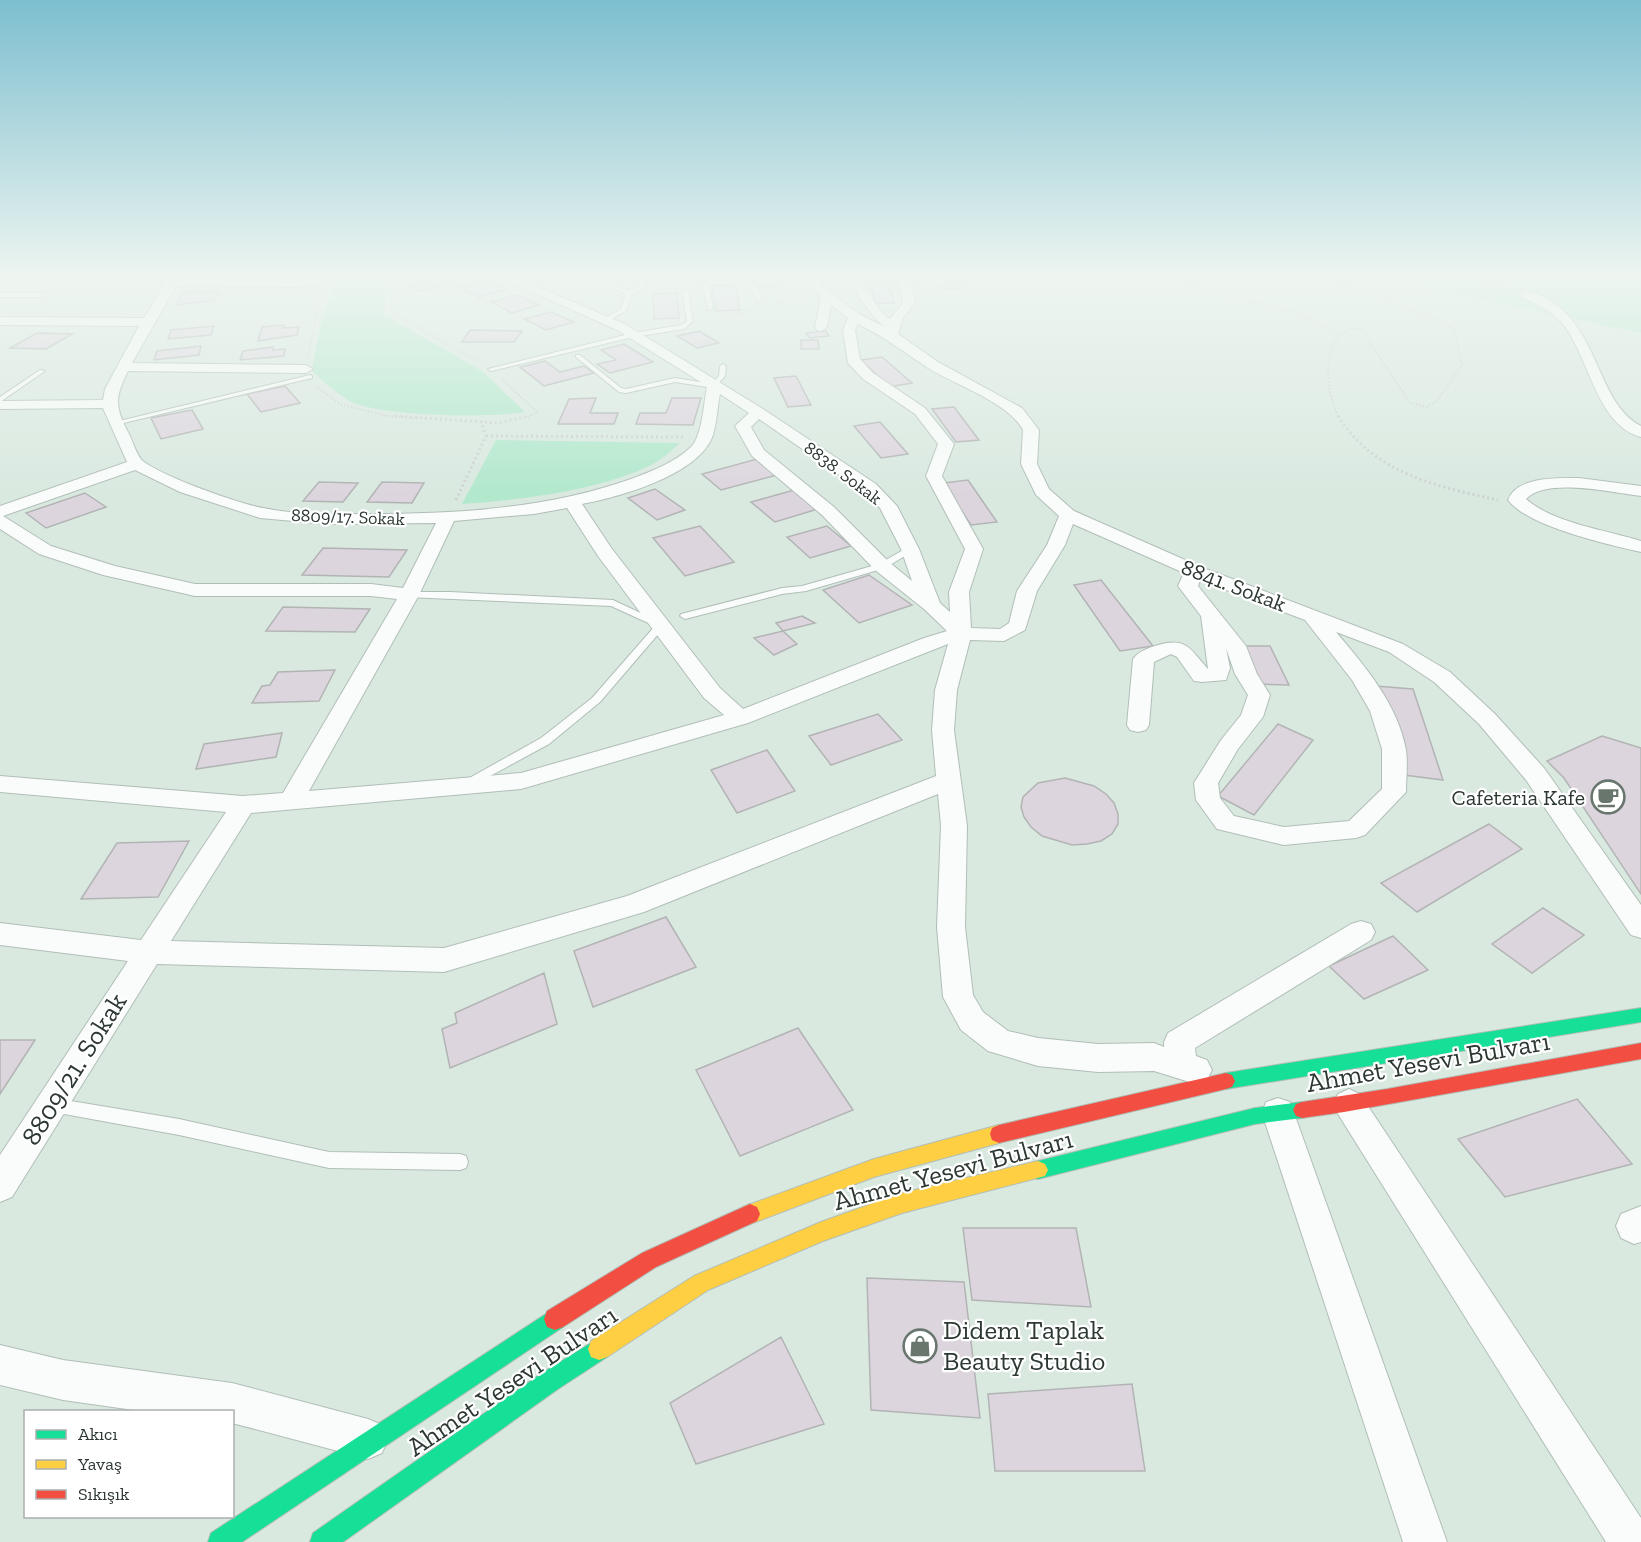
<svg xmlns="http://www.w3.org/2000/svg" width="1641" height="1542" font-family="'Zilla Slab',serif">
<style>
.green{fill:#b2e8cc}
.building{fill:#ddd5de;stroke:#b2b4b4;stroke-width:1.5}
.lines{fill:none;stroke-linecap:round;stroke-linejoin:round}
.lane-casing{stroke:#b1beb7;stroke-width:2}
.street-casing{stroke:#b1beb7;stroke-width:2}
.fast-casing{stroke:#b1beb7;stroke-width:2}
.slow-casing{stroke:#b1beb7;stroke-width:2}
.jam-casing{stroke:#b1beb7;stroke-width:2}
.path-far1{stroke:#ced2d0;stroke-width:2;stroke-dasharray:1.5 2;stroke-linecap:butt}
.path{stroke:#ced2d0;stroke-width:3;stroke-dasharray:2 3;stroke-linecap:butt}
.lane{fill:#f9fcfa;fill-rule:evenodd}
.street{fill:#f9fcfa;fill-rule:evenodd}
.fast{fill:#16e098;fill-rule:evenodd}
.slow{fill:#ffcf43;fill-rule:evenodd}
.jam{fill:#f24e42;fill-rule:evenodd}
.labels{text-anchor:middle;stroke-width:4.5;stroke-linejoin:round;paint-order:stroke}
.far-street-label{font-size:18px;fill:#2c3831;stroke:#fff}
.street-label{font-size:22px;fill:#2c3831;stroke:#fff}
.poi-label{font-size:22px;fill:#2c3831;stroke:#fff;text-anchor:end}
.near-street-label{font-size:27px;fill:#2c3831;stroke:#fff}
.near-poi-label{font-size:27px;fill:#2c3831;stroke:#fff;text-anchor:start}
</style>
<rect width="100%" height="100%" fill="#d9e9e0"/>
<path class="green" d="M336 279H388L383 314 482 371 525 412C491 418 376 417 348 400 335 392 323 381 312 371L320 326Z
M1380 279H1641V333Z
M496 440 680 443C671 451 661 460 651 465 598 491 520 500 462 504Z"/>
<path class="building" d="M439 279 463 280 418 291 408 287Z
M753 279H775L778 286 755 287Z
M942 279H962L964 289H943Z
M488 281 507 289 479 297 459 287Z
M869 282H887L895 303H876Z
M735 285 740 310 716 311 712 286Z
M200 291 199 293 219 291 215 300 176 305 182 293Z
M677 293 679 318 654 319 653 294Z
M518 295 539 305 512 313 491 302Z
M551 312 574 322 546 330 524 319Z
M284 325 283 328 299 327 297 335 258 341 262 327Z
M214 326 211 335 168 339 171 330Z
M470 330 522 331 514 342H462Z
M699 331 719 343 697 348 677 336Z
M826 331 829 336 810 338 806 333Z
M37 333 72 334 46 349 10 348Z
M801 340H818L819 349H801Z
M624 344 653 362 610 373 597 364 616 360 601 350Z
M201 346 199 355 154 360 157 351Z
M273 347V350L285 349 284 356 240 360 243 351Z
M882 357 912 383 889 387 861 360Z
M545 361 560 372 584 366 594 373 544 386 520 367Z
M796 376 811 405 788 407 774 378Z
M285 386 300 403 261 412 247 394Z
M596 398 590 413H618L614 424H558L569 399Z
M672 398H701L693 425 636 424 640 413H666Z
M954 407 979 440 956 442 932 409Z
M192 410 203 429 161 439 151 418Z
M880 422 908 454 881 458 854 426Z
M757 459 777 475 721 490 702 474Z
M968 480 997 522 971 525 943 483Z
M319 482 358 483 343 502 303 501Z
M382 482 424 483 412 503 367 502Z
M655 489 685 510 657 520 628 498Z
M794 490 818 509 775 522 751 502Z
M85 493 106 507 46 528 26 513Z
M700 526 734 562 685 576 653 538Z
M827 526 851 546 810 558 787 537Z
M323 548 407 550 389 577 302 575Z
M869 575 912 605 859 623 823 590Z
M1101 580 1153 646 1120 651 1074 585Z
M283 607 370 609 355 632 266 631Z
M802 616 815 623 783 631 776 623Z
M783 631 797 644 774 655 754 638Z
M1241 646H1270L1289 685 1258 684Z
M335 670 319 701 252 703 262 686 270 685 278 672Z
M1375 686 1413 689 1443 780 1404 775Z
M878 714 902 740 831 765 809 736Z
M1278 724 1313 740 1254 815 1218 796Z
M282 733 276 757 196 769 204 744Z
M1602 736 1641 748V894L1564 778 1547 761Z
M767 750 795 791 737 813 711 770Z
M1065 778 1094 786 1106 794 1114 803 1118 814V824L1112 834 1101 841 1087 844 1072 845 1042 836 1031 827 1024 817 1021 807 1023 797 1038 783Z
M1489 824 1522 849 1417 912 1381 883Z
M189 841 158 897 81 899 117 843Z
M1543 908 1584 935 1532 973 1492 944Z
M666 917 696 967 593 1007 574 951Z
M1393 936 1428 970 1364 999 1329 966Z
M544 973 557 1024 450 1068 442 1029 457 1023 455 1013Z
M798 1028 853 1110 740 1156 696 1070Z
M0 1040H35L0 1094Z
M1577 1099 1632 1164 1505 1197 1458 1139Z
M963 1228H1076L1091 1307 972 1300Z
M867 1278 964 1282 980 1418 871 1410Z
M781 1337 824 1424 696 1464 670 1403Z
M1132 1384 1145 1471H995L988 1394Z"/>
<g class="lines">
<defs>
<path id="lane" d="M589 279H598L629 291 639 286 641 279H647L644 288 632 294 626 311 606 322 603 320 604 319 621 309 626 294Z
M694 279 707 281 751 279 763 300 758 301 746 283 709 285 713 309 708 310 703 284Z
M685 289 688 291 693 321 684 329 633 337 491 371 488 369 633 333 682 325 687 321 682 291Z
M0 293H45L48 295 45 297H0Z
M576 355H580L621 388 626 389 675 378 712 384 719 376 720 366 723 364 726 366 725 376 714 388 675 382 626 393 619 392 576 357Z
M40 370 45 371 0 402V397Z
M310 375 312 376V378L115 425 111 423Z
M910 546 913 547V551L885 568 806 591 782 594 685 619 680 616 681 614 782 588 802 586 879 564Z
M409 592H450L613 600 666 625 600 702 549 744 468 788 464 787 462 784 464 781 541 738 592 698 655 626 611 606 406 597V593Z
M53 1098 179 1119 329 1152 460 1154 466 1156 468 1162 466 1168 460 1170 329 1168 179 1135 53 1112 47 1110 45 1105 47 1100Z"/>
<path id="street" d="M168 279H323L317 284 298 287 176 286 132 363 306 365 313 369 306 373 128 371C114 399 115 407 129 434 133 442 137 457 144 462 165 477 236 503 263 508 296 515 333 514 367 514 455 514 547 509 631 479 652 471 674 463 691 447 702 437 704 402 707 386L617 330 503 279H519L625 324 763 409 876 484 897 506 919 549 940 603 950 612 949 592 965 549 926 476 938 444 915 414 863 379 848 363 843 330 848 318 831 305 827 327 821 331 817 330 815 327 821 297 812 289 807 279H819L821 285 859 314 885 327C868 314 860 296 847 279H859L882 313 890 319 903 303 899 279H911L915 303 903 318 898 334 938 362 1022 408 1039 430 1037 464 1049 489 1074 511 1201 567 1403 644 1450 672 1495 714 1544 768 1641 905V938L1631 935 1526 780 1479 724 1434 682 1389 652 1336 632C1365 666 1398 705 1406 750 1408 764 1406 778 1406 792L1365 835 1356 838 1284 845 1217 829 1196 800 1194 783 1221 740 1241 715 1248 695 1235 674 1226 648 1230 668 1226 680 1202 682 1194 681 1177 657 1171 654 1154 662 1149 725 1146 730 1138 732 1130 730 1127 725 1133 659C1139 651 1148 648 1158 645 1187 637 1190 649 1208 669L1201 616 1178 586 1184 573 1073 524 1065 545 1037 591 1025 630 1004 641 970 640 957 690 954 730 967 826 965 927 973 995 983 1012 1008 1031 1038 1038 1098 1044 1154 1043 1164 1047V1042L1168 1033 1351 924 1361 921 1371 924 1375 932 1371 940 1195 1048 1196 1056 1207 1060 1212 1070 1207 1080 1196 1084 1154 1071 1098 1072 1038 1066 988 1051 961 1030 943 997 937 927 941 826 938 794 644 912 444 972 157 964 12 1197 0 1202V1155L128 961 0 945V923L141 940 226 812 0 792V776L243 796 283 793 397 599 371 596H195L103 575 39 554 0 529V506L127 462 103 408 0 409V401L103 400 105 389 139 326 0 325V317L144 318ZM858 324C885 337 904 352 928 368 955 385 1008 402 1023 430L1021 464 1036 495 1059 516 1047 545 1017 591 1009 623 1000 629 971 628 969 592 983 549 942 476 954 444 925 408 873 373 860 359 855 330ZM720 394 749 413 735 426 752 456 822 515 875 570 924 609 947 631 924 638 743 709 720 688 612 549 582 504C620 497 693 476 711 440 717 427 717 408 720 394ZM759 419 864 492 880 508 901 549 912 581 889 562 834 507 764 450 751 427ZM135 470 180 492 260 518 327 524 436 523 403 588 371 584H195L115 566 51 546 3 516ZM567 508 598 556 704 698 724 715 521 773 309 791 419 595 454 521 534 514ZM1200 580 1305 620 1352 680 1370 711 1382 749V789L1349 821 1284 827 1234 816 1220 798 1218 783 1238 749 1263 717 1270 695 1257 674 1246 646 1198 586ZM948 644 935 690 932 730 936 776 627 896 444 948 171 941 251 813 521 789 748 723Z
M932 279H944L942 285H934Z
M1526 290C1602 311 1591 400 1641 426V437C1595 425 1589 353 1561 322 1550 310 1535 303 1522 297L1520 294Z
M1579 478 1641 486V496C1613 493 1547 477 1526 499 1553 523 1606 530 1641 541V552C1609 545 1527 526 1508 500 1517 476 1558 478 1579 478Z
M1349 1089 1360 1094 1641 1518V1542H1606L1338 1114 1333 1104 1338 1094Z
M1278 1098 1290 1102 1294 1113 1447 1542H1403L1262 1113 1266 1102Z
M1641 1206V1242L1634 1244 1621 1238 1616 1226 1621 1214Z
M0 1345 63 1360 232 1383 368 1419 382 1425 388 1439 382 1453 368 1459 232 1423V1412H148L63 1400 0 1385Z"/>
<path id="fast" d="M1641 1008V1022L1226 1089 1220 1087 1217 1081 1220 1075 1226 1073Z
M1302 1102 1308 1104 1311 1110 1308 1116 1302 1118 1255 1124 1038 1179 1031 1176 1028 1170 1031 1164 1038 1161 1255 1108Z
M555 1308 563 1311 566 1319 563 1327 242 1542H208L211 1533Z
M599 1338 607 1341 610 1349 607 1357 558 1389 343 1542H310L313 1533 542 1373Z"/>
<path id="slow" d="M999 1125 1006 1128 1008 1134 1006 1140 999 1143 874 1177 750 1224 743 1221 740 1214 743 1207 874 1159Z
M1038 1161 1045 1164 1048 1170 1045 1176 902 1213 823 1241 708 1290 607 1357 599 1360 591 1357 588 1349 591 1341 694 1276 821 1222 902 1193Z"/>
<path id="jam" d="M1641 1043V1059L1344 1112 1302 1118 1296 1116 1293 1110 1296 1104 1302 1102 1387 1089Z
M1226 1073 1232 1075 1235 1081 1232 1087 1226 1089 999 1143 992 1140 990 1134 992 1128 999 1125Z
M750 1204 757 1207 760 1214 757 1221 656 1267 563 1327 555 1330 547 1327 544 1319 547 1311 642 1253Z"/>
</defs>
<use href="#lane" class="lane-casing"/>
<use href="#street" class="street-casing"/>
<use href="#fast" class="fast-casing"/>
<use href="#slow" class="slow-casing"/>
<use href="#jam" class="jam-casing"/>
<path class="path-far1" d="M395 279 391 313 481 363
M1178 279C1229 305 1293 301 1339 334
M1324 279 1414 310 1454 329 1462 364 1437 401 1427 407 1410 403 1361 329C1318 325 1325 393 1339 418
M1477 279 1511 290
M774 306 784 300 806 298
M721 316 752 311
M308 355 321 295
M503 380 537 412 527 418
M318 388 340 404 387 416 418 418"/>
<path class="path" d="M395 416 498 423 529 416
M1338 416C1373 473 1438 487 1498 500
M486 436 683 437
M456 500 486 436 481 421"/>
<use href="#lane" class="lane"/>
<use href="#street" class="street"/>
<use href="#fast" class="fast"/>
<use href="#slow" class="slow"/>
<use href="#jam" class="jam"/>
</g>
<linearGradient id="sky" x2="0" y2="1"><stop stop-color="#7dbfcf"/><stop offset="0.56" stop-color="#eef5f1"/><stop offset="1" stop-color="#eef5f1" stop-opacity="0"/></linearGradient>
<rect width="1641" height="495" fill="url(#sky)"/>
<defs>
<symbol id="cafe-ring" viewBox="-11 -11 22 22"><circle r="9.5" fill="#fff" stroke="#69766e" stroke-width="1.5"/><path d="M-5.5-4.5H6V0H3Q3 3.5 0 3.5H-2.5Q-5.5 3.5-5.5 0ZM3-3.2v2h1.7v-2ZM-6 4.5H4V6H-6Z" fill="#69766e"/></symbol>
<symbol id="shop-ring" viewBox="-11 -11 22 22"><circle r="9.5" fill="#fff" stroke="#69766e" stroke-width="1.5"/><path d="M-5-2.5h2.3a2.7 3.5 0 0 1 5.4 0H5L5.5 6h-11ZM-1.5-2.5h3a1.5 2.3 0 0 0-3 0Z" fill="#69766e"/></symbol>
</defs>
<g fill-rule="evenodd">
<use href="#cafe-ring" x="1589" y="778" width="38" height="38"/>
<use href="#shop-ring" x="901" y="1327" width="38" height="38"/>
</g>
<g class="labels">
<g class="far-street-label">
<text transform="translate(843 473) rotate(37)" y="6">8838. Sokak</text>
<text transform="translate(348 517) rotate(2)" y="6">8809/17. Sokak</text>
</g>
<g class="street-label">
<text transform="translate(1234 585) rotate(21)" y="8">8841. Sokak</text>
</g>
<g class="poi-label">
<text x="1585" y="805">Cafeteria Kafe</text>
</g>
<g class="near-street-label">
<text transform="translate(1428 1062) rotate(-10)" y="9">Ahmet Yesevi Bulvarı</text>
<text transform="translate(74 1069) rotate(-58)" y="9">8809/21. Sokak</text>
<text transform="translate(953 1170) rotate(-15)" y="9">Ahmet Yesevi Bulvarı</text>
<text transform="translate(512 1381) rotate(-34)" y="9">Ahmet Yesevi Bulvarı</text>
</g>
<g class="near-poi-label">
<text x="943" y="1339">Didem Taplak<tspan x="943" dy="31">Beauty Studio</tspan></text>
</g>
</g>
<rect x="24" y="1410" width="210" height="108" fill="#ffffff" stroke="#abafad" stroke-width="1.5"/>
<rect x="36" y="1430" width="30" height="9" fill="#16e098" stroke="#abafad" stroke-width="1.5"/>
<text x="78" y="1440" font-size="18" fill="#2c3831">Akıcı</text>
<rect x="36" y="1460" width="30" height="9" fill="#ffcf43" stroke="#abafad" stroke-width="1.5"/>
<text x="78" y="1470" font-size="18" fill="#2c3831">Yavaş</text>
<rect x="36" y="1490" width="30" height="9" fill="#f24e42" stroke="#abafad" stroke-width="1.5"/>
<text x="78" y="1500" font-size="18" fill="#2c3831">Sıkışık</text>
</svg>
